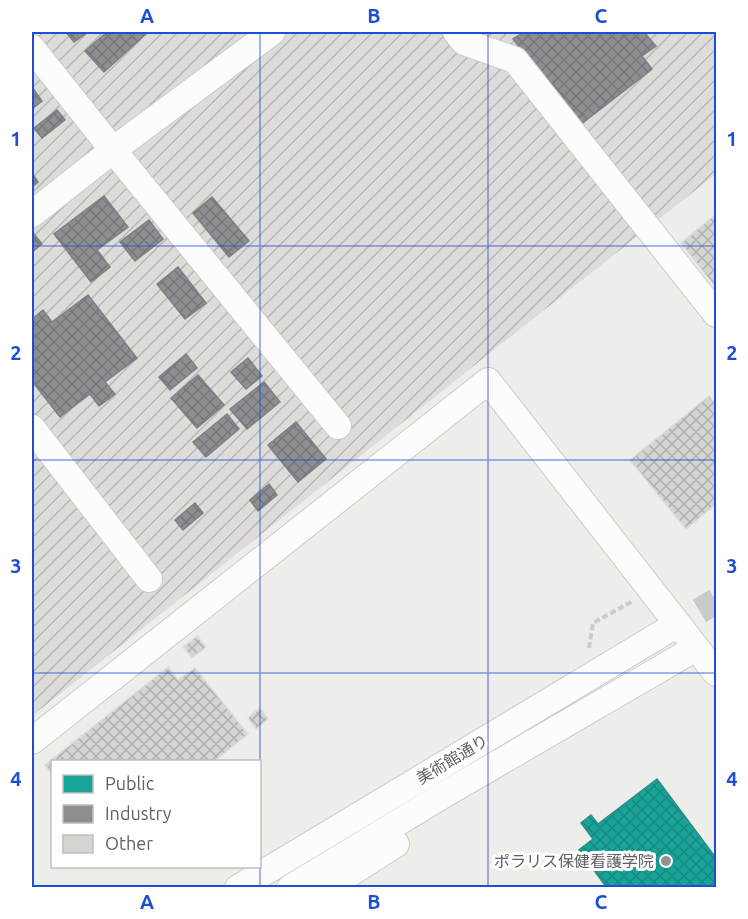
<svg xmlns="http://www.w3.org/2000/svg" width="748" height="919" font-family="Ubuntu,'Noto Sans JP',sans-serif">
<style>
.industrial{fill:url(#industrial-furrows)}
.public{fill:url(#public-cross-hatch);stroke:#2d8f89;stroke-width:1.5}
.industry{fill:url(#industry-cross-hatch);stroke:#7f8084;stroke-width:1.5}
.building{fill:url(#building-cross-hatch);stroke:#dcdcd8;stroke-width:1.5}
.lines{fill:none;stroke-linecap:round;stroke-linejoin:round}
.minor-tunnel{stroke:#cacac8;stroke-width:26;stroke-dasharray:26 13;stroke-linecap:butt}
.minor-casing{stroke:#cbcbca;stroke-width:28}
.path{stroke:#cacdcc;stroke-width:4;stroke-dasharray:6 3;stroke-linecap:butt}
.minor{stroke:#fcfcfc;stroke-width:26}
.grid{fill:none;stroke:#1d4ed8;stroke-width:1.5;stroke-opacity:0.55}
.poi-dot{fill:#919193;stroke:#fff;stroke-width:2}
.labels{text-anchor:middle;stroke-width:6;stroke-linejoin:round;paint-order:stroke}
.street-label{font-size:16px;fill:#5f6065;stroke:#fff}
.poi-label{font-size:16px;fill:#5f6065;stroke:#fff;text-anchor:end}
.neatline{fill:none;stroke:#1d4ed8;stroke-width:2}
.grid-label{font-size:20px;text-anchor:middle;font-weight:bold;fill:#1d4ed8}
</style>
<defs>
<pattern id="industrial-furrows" width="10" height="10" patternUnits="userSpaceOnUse" patternTransform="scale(1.5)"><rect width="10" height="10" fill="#dddcd9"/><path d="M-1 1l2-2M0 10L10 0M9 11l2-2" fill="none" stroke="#b6b6b4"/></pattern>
<pattern id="public-cross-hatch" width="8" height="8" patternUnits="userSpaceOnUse" patternTransform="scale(1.5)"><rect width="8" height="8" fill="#17a398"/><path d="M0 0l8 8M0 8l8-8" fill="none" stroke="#188880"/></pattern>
<pattern id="industry-cross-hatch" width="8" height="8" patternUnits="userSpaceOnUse" patternTransform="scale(1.5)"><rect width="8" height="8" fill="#8d8d92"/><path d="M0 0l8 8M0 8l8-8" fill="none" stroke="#76777b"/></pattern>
<pattern id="building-cross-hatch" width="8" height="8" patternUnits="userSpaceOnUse" patternTransform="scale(1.5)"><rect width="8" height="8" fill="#d4d4d1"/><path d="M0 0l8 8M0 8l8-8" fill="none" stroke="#afafad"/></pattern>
</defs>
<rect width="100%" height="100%" fill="#edede9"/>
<path class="industrial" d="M32 32H716V174L32 716Z"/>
<path class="public" d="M657 779 716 858V888H607L579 850 593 839 581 823 591 815 598 824Z"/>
<path class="industry" d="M66 32H88L74 42Z
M107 32H146L147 33 104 72 85 51Z
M524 32H623L626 35 631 32H644L656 46 642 56 652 69 580 125 513 39Z
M32 87 42 101 32 109Z
M57 110 65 120 42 138 34 128Z
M32 173 38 182 32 187Z
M104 196 128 227 97 250 110 267 91 282 54 234Z
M212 197 249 241 229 257 193 213Z
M149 220 163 239 135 261 120 242Z
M34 234 42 244 32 252V236Z
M178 267 206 303 185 319 157 284Z
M88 295 137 358 105 382 115 394 99 406 90 394 60 417 32 381V319L43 310 52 322Z
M186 354 197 368 170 390 159 377Z
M248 358 262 376 246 389 231 372Z
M198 375 224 405 197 428 171 398Z
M264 382 280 402 247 429 230 409Z
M227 414 239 429 206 457 193 442Z
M296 422 326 459 298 482 268 445Z
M269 484 277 495 258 511 250 500Z
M195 503 203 513 183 530 175 520Z"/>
<path class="building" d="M716 214V288L681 243Z
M709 396 716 404V504L686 529 630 460Z
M197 636 206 647 192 658 183 647Z
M168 667 178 680 195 668 248 734 213 762H52V774L45 765Z
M260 708 268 719 256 729 248 718Z"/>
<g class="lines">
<path class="minor-tunnel" d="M666 631 716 601
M684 655 716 636"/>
<defs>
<path id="minor" d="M456 32 464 42 515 60 716 314
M32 48 113 150 338 426
M32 214 113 150 272 32
M32 428 149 579
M32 741 488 381 716 673
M238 888 666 631
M290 888 445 794 684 655
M327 888 396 844"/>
</defs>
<use href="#minor" class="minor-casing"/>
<path class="path" d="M589 648 593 623 633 601"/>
<use href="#minor" class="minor"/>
</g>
<path class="grid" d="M260 32V888M488 32V888M32 246H716M32 460H716M32 673H716"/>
<circle class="poi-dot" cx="666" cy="861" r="6"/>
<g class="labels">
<g class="street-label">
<text transform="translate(452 759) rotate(-31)" y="6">美術館通り</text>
</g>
<g class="poi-label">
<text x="654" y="867">ポラリス保健看護学院</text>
</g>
</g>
<rect width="748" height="919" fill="none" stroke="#ffffff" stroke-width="66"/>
<rect x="51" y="760" width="210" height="108" fill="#ffffff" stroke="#bfbfc1" stroke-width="1.5"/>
<rect x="63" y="775" width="30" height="18" fill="#17a398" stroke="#bfbfc1" stroke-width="1.5"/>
<text x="105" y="790" font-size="18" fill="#5f6065">Public</text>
<rect x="63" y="805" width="30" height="18" fill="#8d8d92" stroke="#bfbfc1" stroke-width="1.5"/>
<text x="105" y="820" font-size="18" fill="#5f6065">Industry</text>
<rect x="63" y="835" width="30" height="18" fill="#d4d4d1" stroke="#bfbfc1" stroke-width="1.5"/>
<text x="105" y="850" font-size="18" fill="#5f6065">Other</text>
<rect x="33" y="33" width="682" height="853" class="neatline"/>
<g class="grid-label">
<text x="147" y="23">A</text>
<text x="374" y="23">B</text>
<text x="601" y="23">C</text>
<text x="16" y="146">1</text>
<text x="732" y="146">1</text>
<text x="16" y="360">2</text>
<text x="732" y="360">2</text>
<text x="16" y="573">3</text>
<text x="732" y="573">3</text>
<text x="16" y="786">4</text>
<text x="732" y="786">4</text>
<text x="147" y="909">A</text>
<text x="374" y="909">B</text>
<text x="601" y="909">C</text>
</g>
</svg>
